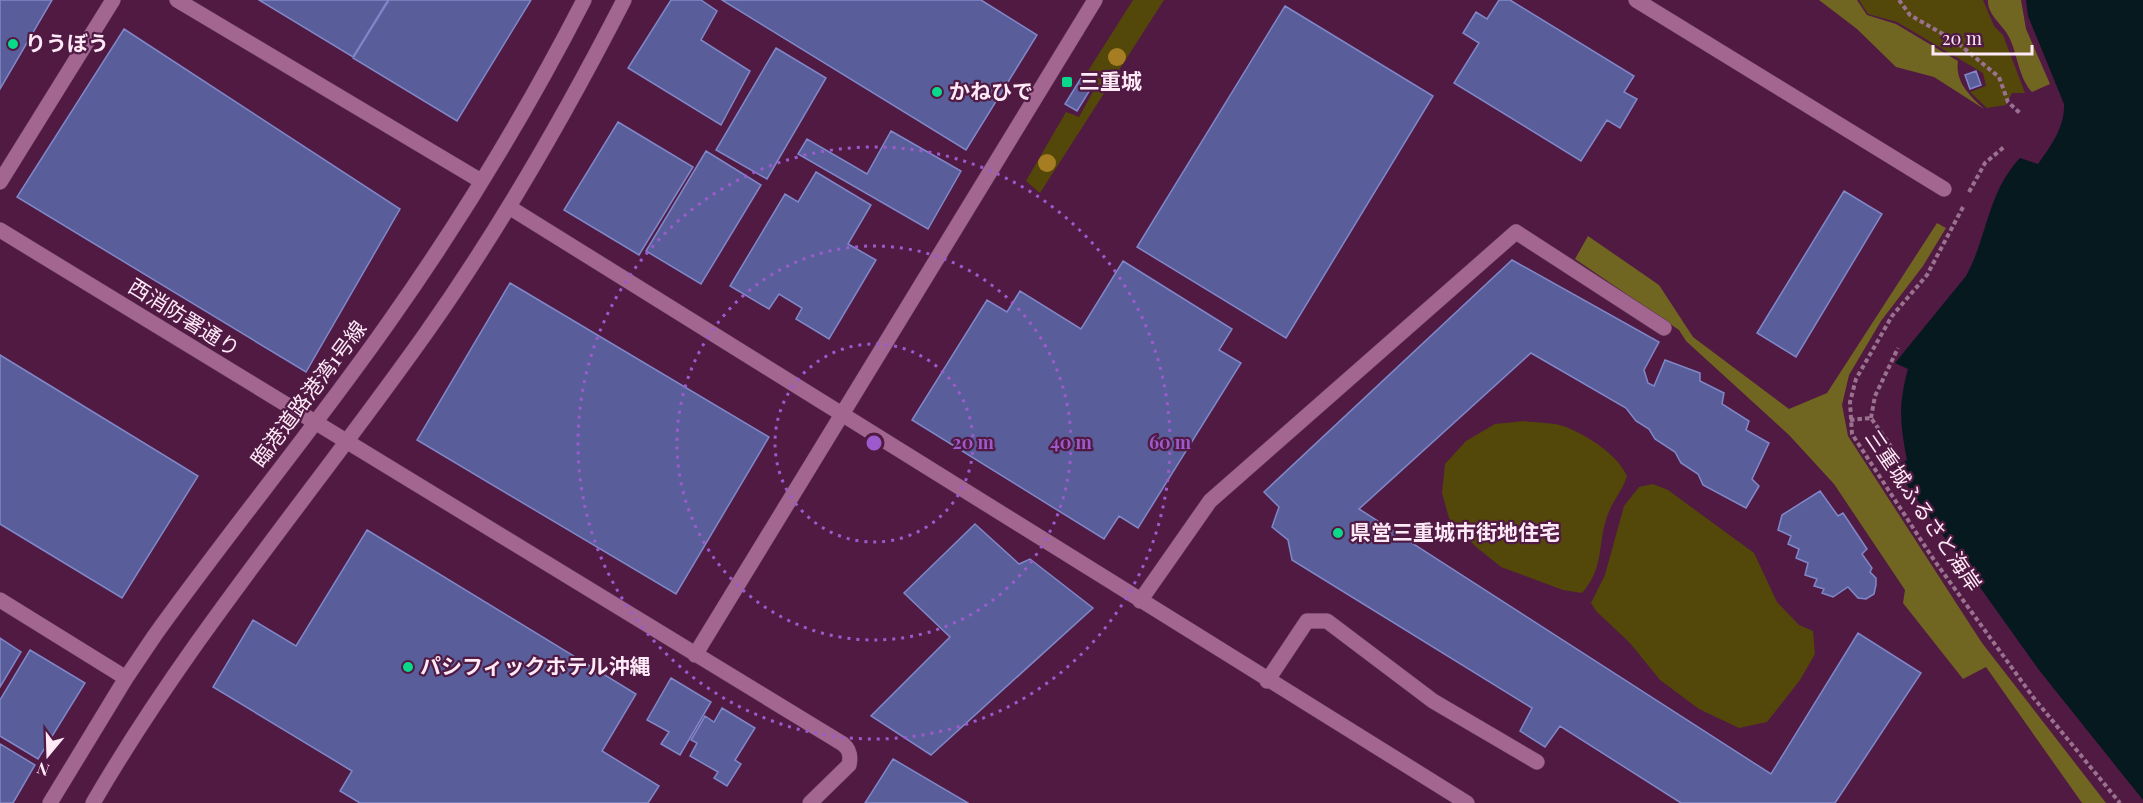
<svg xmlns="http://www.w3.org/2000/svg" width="2143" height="803" font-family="'Playfair Display','Noto Sans JP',serif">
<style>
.green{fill:#534809}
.forest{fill:#716522}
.water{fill:#05191f}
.building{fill:#595e9b;stroke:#8087c8;stroke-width:1.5}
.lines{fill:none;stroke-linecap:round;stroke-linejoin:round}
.minor-casing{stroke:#64385a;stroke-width:16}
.path{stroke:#9a718f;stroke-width:4;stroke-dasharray:4.5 3;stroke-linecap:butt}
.minor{stroke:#a26691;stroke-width:15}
.tree{fill:#a67d23}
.ring{fill:none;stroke:#9c5bcd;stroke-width:3;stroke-dasharray:3 6}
.poi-dot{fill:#0ad98b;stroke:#501a43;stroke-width:2}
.labels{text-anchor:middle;stroke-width:4.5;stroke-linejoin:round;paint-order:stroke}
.poi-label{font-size:21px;font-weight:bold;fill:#fee9f7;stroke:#501a43;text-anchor:start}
.street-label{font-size:21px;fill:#fee9f7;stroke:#501a43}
.centre{fill:#9c5bcd;stroke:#501a43;stroke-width:3}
.ring-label{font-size:18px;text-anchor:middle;font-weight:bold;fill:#9c5bcd;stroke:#501a43;stroke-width:4.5;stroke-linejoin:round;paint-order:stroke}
</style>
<rect width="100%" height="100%" fill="#501a43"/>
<path class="green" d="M1133 0H1164L1040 193 1026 181 1066 112 1079 117 1099 81 1088 71Z
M1859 0H1983L1994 26 2003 35 2025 93H2012L2006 105 1987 108 1970 92 1986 86 1983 73 1897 22 1868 14Z
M1524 421C1536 423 1554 422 1566 427 1588 436 1617 454 1627 476 1623 490 1613 500 1608 514 1597 542 1605 568 1582 593L1563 590 1501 567 1475 546 1449 518 1442 493 1445 464 1466 441 1495 424Z
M1653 484 1668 490 1754 553 1777 602 1799 625 1813 631 1815 654 1800 680 1767 722 1739 728 1699 709 1660 680 1630 643 1596 611 1591 603 1605 575 1624 506 1639 487Z"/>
<path class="forest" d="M1819 0H1857L1867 15 1896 24 1958 61C1955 82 1969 95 1984 109L1934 77 1896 67 1857 29Z
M1988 0H2021L2026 29 2050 84 2032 92C2017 76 2018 50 2006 32 1999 22 1987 13 1988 0Z
M1937 223 1946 228 1923 266 1881 321 1849 375 1842 405 1848 436 1982 643 2106 803H2082L1986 667 1963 679 1903 603 1905 590 1834 484 1789 435 1686 341 1679 330 1575 259 1588 236 1659 285 1693 337 1789 409 1827 393Z"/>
<path class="water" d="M2026 0H2143V800L2039 670 1894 467 1907 460C1900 424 1898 405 1908 369L1895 363 1966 276C1988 236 1987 193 2020 158L2038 164C2051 146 2065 127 2064 104L2028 16Z"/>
<path class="building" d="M0 0H52L0 89Z
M259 0H388L353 57Z
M389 0H531L457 121 353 58Z
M671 0H701L717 11 701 40 750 71 721 125 628 68Z
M722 0H981L1037 35 966 150Z
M1499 0H1510L1634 76 1624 92 1637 99 1620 128 1607 120 1581 161 1454 83 1479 43 1463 33 1476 12 1487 19Z
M1285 6 1433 96 1286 338 1137 247Z
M124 29 400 209 306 372 17 197Z
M776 48 826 78 767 179 716 150Z
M1976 71 1981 85 1970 89 1965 75Z
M1081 78 1093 85 1077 111 1065 104Z
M618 122 693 167 639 255 564 210Z
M891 131 961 171 928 229 798 154 807 139 867 174Z
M706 151 761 185 701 284 646 251Z
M816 172 871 205 848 244 876 260 829 339 796 319 802 308 779 294 769 309 730 286 785 194 798 202Z
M1844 191 1882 214 1796 357 1757 333Z
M1512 260 1659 342 1644 370 1648 383 1654 386 1665 360 1700 373V381L1724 393 1722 404 1749 421 1746 430 1769 443 1752 479 1759 486 1746 508 1703 485 1698 474 1681 463 1675 452 1655 439 1649 429 1636 421 1626 408 1531 353 1359 509 1771 774 1858 633 1921 673 1835 803H1681L1560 726 1545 747 1520 731 1532 708 1292 560 1288 540 1272 527 1279 507 1264 492Z
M1123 261 1232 329 1219 350 1241 363 1138 528 1119 516 1104 539 912 420 987 300 1007 312 1020 291 1081 329Z
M510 283 769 437 676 594 417 440Z
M0 355 198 476 122 598 0 524Z
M1820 491 1838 516 1843 513 1867 549 1862 554 1872 568 1870 572 1876 578V585L1874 594 1866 599 1858 598 1848 587 1833 597 1822 593 1824 589 1814 586 1817 579 1805 575 1808 563 1796 558 1799 549 1788 544 1791 536 1778 530 1782 515Z
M975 524 1019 564 1030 559 1093 608 931 755 871 716 950 637 904 593Z
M367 530 636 694 602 751 659 786 648 803H360L340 791 352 771 213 687 253 620 296 646Z
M0 638 21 652 0 687Z
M30 650 85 683 38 759 0 736V700Z
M671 678 711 702 680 755 661 744 669 732 647 720Z
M722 708 755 728 735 760 741 764 727 786 714 778 718 772 690 756 697 743 691 740 705 716 714 722Z
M0 744 35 765 13 803H0Z
M893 759 968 803H865Z"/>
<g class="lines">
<defs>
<path id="minor" d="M177 0 481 181
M1636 0 1944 189
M0 182 113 0
M509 207 1467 803
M0 230 843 744C850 750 851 756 849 765L810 803
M0 600 126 678
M1140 601 1210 501 1516 232 1664 328
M695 655 1095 0
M1267 681 1307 621H1327L1433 701 1537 762
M50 803 126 678 155 635C231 529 314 429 389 322 461 220 527 111 584 0
M93 803C190 636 315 490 426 333 501 227 565 115 624 0"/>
</defs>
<use href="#minor" class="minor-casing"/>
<path class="path" d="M1899 0 1910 15 1955 41 1999 77 2008 102 2021 114
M1969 192 1985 163 2004 147
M1963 207 1927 275 1892 316 1856 379 1850 402 1852 434 1934 560 2033 697 2120 803
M1871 418 1875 396 1898 348
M1850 420 1871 418 1899 458"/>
<use href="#minor" class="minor"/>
</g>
<g class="tree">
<circle cx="1117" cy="57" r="9"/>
<circle cx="1047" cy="163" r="9"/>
</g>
<g class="ring">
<circle cx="874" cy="443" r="99"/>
<circle cx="874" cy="443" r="197"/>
<circle cx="874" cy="443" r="296"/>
</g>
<g class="poi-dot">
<circle cx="13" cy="44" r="6"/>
<rect x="1061" y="76" width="12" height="12" rx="3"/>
<circle cx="937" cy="92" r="6"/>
<circle cx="1338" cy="533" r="6"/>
<circle cx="408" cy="667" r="6"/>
</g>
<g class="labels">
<g class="poi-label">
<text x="25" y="51">りうぼう</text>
<text x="1079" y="89">三重城</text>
<text x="949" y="99">かねひで</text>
<text x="1350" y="540">県営三重城市街地住宅</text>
<text x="420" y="674">パシフィックホテル沖縄</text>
</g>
<g class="street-label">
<text transform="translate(184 318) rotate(32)" y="7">西消防署通り</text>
<text transform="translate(309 394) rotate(-53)" y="7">臨港道路港湾1号線</text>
<text transform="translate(1923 511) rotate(56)" y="7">三重城ふるさと海岸</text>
</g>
</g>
<circle cx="874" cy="443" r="9" class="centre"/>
<g class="ring-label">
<text x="973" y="449">20 m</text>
<text x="1071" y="449">40 m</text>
<text x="1170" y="449">60 m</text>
</g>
<g transform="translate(48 755) rotate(199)" stroke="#501a43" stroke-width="4.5" paint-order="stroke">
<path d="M0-4.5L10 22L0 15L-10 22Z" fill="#fee9f7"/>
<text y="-9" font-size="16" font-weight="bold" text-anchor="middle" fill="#fee9f7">N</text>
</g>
<path d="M1933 45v9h99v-9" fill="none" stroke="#fee9f7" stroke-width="3"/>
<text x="1942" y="45" font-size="18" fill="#fee9f7" stroke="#501a43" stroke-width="4.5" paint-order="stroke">20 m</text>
</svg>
